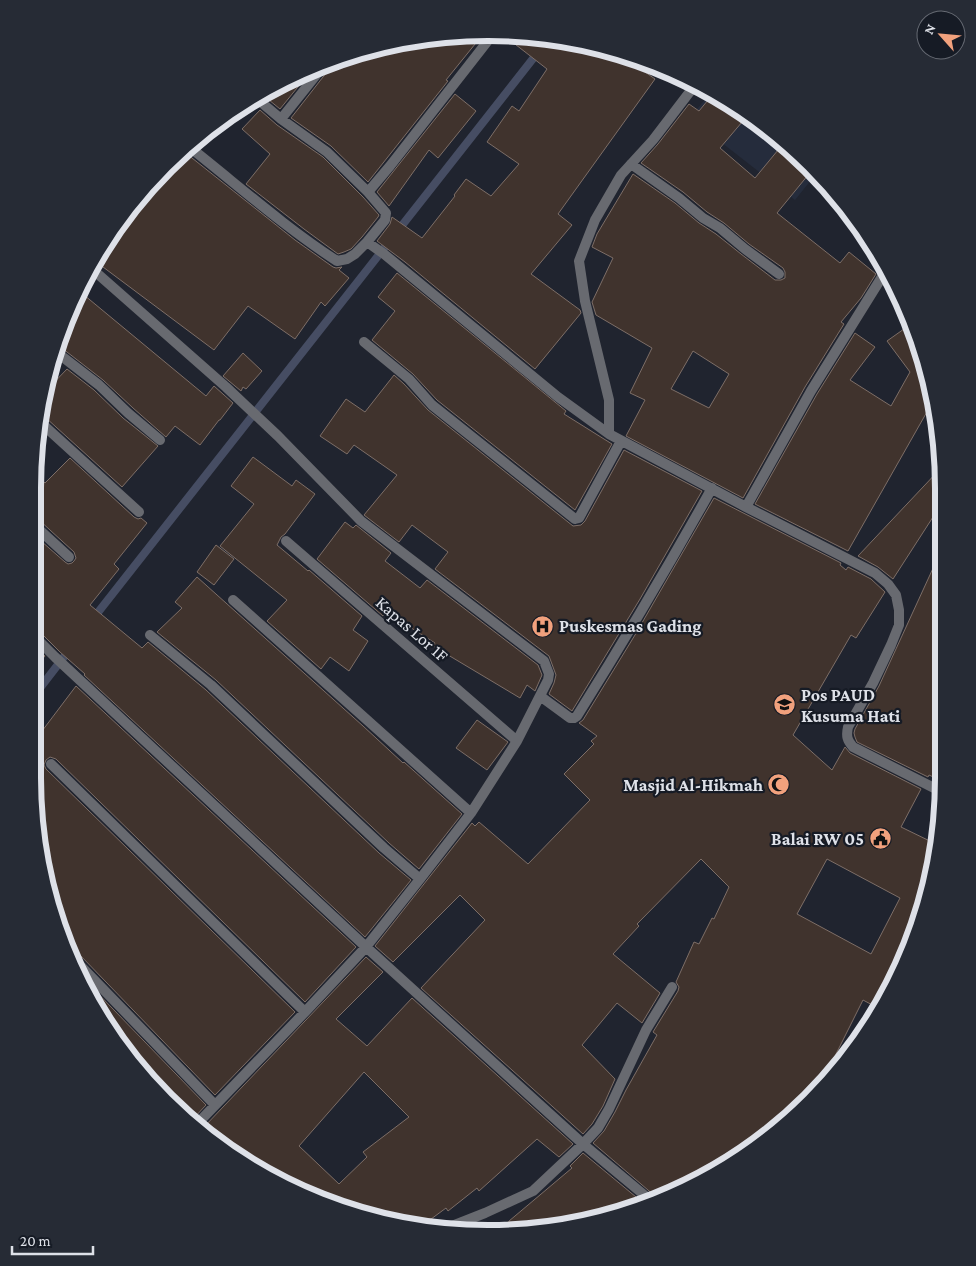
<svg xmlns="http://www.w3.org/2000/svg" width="976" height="1266" font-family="'Crimson Pro',serif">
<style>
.built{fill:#252c3c}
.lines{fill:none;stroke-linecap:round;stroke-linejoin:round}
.stream{stroke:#464d63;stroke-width:8}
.building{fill:#40332d;stroke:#7d6e67;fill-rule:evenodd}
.minor{stroke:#686a70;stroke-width:10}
.labels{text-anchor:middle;stroke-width:4.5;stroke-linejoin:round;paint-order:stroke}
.poi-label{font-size:18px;font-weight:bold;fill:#dee1e8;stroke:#161b25;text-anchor:start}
.street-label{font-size:18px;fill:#dee1e8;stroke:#161b25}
.rim{fill:none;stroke:#dee1e8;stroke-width:6}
</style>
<rect width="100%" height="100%" fill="#20242f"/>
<path class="built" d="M710 93 741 109 810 166 816 174 795 200 690 118Z"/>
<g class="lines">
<path class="stream" d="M92 620 539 51
M33 697 70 649"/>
</g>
<path class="building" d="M484 33 446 80 448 81 368 182 331 146 291 118 330 68 331 62 399 41Z
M502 34 577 41 621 55 655 79 558 214 572 225 531 274 580 310 581 313 535 369 405 262 377 241 390 224 392 217 422 238 455 196 454 195 466 179 491 196 519 164 487 142 512 106 519 111 547 69Z
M314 67 280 109 269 100 271 97 265 93Z
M455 94 476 111 438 158 429 150 389 206 377 192Z
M713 94 741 109 748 115 720 148 755 178 783 144 813 169 777 213 840 263 849 252 876 274 861 298 841 322 844 324 805 387 743 498 626 436 645 400 630 393 652 348 596 315 592 302 613 258 592 247 597 234 633 174 675 203 699 223 716 234 741 254 775 280H781L785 278V272L783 268 749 244 724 223 707 212 683 192 641 163 658 144 689 104 699 111ZM693 351 729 374 709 408 671 389Z
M260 110 277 125 323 157 363 197 379 215 378 217 362 237 351 249 344 252 338 254 304 229 246 184 270 154 242 129Z
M187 154 295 240 333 267 336 268 342 267 339 270 349 278 325 306 321 302 295 339 248 306 214 350 95 261 126 211Z
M397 273 566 411 564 414 612 444 575 510 437 400 413 374 372 340 395 311 378 297Z
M78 290 206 396 214 386 233 403 220 420H219L200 445 175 426 166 437 133 408 103 380 58 345Z
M911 324 919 341 934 405 932 403 848 551 755 504 817 394 855 333 875 347 850 380 891 406 910 372 887 341Z
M243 353 262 371 246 389 243 387 241 391 223 376Z
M67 369 94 390 123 418 158 446 122 487 45 417 41 415 44 393Z
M394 375 404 384 428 410 573 526 581 525 585 521 624 450 702 491 640 599 572 711 549 694 554 683 556 675 549 656 435 569 448 552 412 525 399 542 364 515 397 475 354 445 347 454 320 436 346 399 365 412Z
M253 457 292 486 296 480 315 494 285 534 281 537 277 545 308 571 309 570 362 616 353 630 368 641 349 671 330 657 321 669 267 621 287 600 220 546 254 504 231 486Z
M70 458 134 517 138 519 141 518 147 523 114 564 119 569 90 605 142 648 148 642 206 690 379 853 411 880 365 937 84 675 85 674 60 652 38 630 33 628V534L65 562 68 564 72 563 74 561 76 558 74 552 38 519 33 517V472L45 483Z
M940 469V520L933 517 893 579 878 567 858 556Z
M714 498 841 563 840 565 846 570 848 567 871 579 885 592 856 638 851 635 793 735 832 770 845 747 850 753 921 789 901 827 938 845 919 925 878 1008 863 1000 827 1072 831 1074 810 1100 741 1157 655 1196 593 1143 604 1131 615 1112 626 1090 657 1035 653 1032 678 991 679 987 676 982 694 942 699 944 712 918 714 919 729 887 701 859 637 924 639 926 613 954 660 993 642 1023 617 1003 582 1045 615 1079 603 1106 592 1124 583 1134 421 988 485 920 460 895 393 962 375 946 472 823 475 826 479 822 528 864 590 800 564 774 594 744 591 741 597 736 579 723 583 720 635 635ZM827 859 900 898 871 954 797 914Z
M345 522 353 528 356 525 391 553 385 561 420 588 427 580 538 665 542 675 535 691 527 685 520 698 433 646 435 643 386 612 383 616 317 559Z
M216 545 234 559 214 585 197 572Z
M940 553V780L929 775 928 777 857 742 855 737 854 733 855 729 879 686Z
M197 577 363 726 403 763 404 762 462 814 419 869 389 843 216 680 157 632 182 608 175 602Z
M33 645 45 656 33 670Z
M76 686 356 947 305 1002 56 759 50 757 46 760 44 765 46 769 295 1012 215 1095 79 954 75 952 72 953 48 896 32 778 33 743Z
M477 720 508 742 487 770 456 748Z
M366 957 383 972 336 1019 367 1046 412 998 573 1144 559 1157 537 1139 479 1191 477 1188 448 1211 446 1208 423 1225 370 1218 260 1173 203 1128ZM364 1072 409 1117 363 1152 367 1157 339 1184 299 1146Z
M82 977 206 1105 192 1120 166 1100 94 1006Z
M583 1153 642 1202 606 1218 496 1232 572 1168 570 1166Z"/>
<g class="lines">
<path class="minor" d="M281 119 325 64
M192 149C240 187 286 228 337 261L347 259 355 254 367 242 385 220 386 213 368 192 327 152 281 119 256 98
M631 164 679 198 703 218 720 228 745 249 779 274
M368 192 390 166 494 33
M367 242 384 254 558 397 609 434 746 507 875 573 888 584 896 595 899 610V625L891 645 873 683 848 727C846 736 847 740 853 747L940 791
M91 268 226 387 278 436 361 521 544 661 549 674 548 680 517 741 471 813 420 879 366 947 305 1012 197 1124
M364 342 409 379 432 405 575 519 579 518 621 441
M55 351 99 385 128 413 160 440
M40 422 139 512
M609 434V400L585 301 579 261 595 220 621 175 653 140 695 85
M746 507 811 391 885 272
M33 524 69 557
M286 541 517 741
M233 600 471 813
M33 635 55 657 366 947 583 1144 649 1199
M150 635 211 685 384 848 420 879
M540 696 570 718H574L577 716C624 641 669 565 712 488
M51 764 305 1012
M74 959 215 1105
M447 1228 485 1213 533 1191 583 1144 598 1128 609 1109 646 1030 672 987"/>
</g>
<defs>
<symbol id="hospital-disc" viewBox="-11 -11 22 22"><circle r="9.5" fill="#f1a17d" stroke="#161b25"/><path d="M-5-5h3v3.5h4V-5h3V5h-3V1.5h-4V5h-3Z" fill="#111"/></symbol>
<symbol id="school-disc" viewBox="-11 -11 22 22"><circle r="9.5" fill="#f1a17d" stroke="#161b25"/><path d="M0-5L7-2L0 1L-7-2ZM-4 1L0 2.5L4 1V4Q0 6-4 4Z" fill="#111"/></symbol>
<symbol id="mosque-disc" viewBox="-11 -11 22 22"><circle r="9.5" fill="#f1a17d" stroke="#161b25"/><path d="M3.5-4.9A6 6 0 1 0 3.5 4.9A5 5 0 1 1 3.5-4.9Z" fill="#111"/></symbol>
<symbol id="civic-disc" viewBox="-11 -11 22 22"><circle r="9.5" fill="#f1a17d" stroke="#161b25"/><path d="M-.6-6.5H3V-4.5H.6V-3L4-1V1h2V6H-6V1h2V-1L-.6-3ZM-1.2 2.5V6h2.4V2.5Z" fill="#111"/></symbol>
</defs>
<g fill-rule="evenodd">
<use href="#hospital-disc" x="530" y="614" width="25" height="25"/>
<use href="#school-disc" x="772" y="692" width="25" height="25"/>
<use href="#mosque-disc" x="766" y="772" width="25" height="25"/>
<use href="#civic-disc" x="868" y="826" width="25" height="25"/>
</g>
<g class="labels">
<g class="poi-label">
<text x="559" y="632">Puskesmas Gading</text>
<text x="801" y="701">Pos PAUD<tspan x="801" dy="21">Kusuma Hati</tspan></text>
<text x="763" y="791" text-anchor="end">Masjid Al-Hikmah</text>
<text x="864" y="845" text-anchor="end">Balai RW 05</text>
</g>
<g class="street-label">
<text transform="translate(412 629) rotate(41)" y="6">Kapas Lor 1F</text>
</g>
</g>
<path d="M0 0H976V1266H0ZM488 41H488A447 447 0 0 1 935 488V778A447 447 0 0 1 488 1225H488A447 447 0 0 1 41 778V488A447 447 0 0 1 488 41Z" fill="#262b35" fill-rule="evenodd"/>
<path class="rim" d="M488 41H488A447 447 0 0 1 935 488V778A447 447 0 0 1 488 1225H488A447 447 0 0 1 41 778V488A447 447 0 0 1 488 41Z"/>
<g transform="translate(941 35) rotate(297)"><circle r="24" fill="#161b25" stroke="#666a73"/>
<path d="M0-4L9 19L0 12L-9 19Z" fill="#f1a17d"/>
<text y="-8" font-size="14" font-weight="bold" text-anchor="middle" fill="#dee1e8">N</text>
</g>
<path d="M12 1246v8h81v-8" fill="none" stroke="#dee1e8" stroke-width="2.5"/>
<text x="20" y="1246" font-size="15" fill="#dee1e8" stroke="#161b25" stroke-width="4" paint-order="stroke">20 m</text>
</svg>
